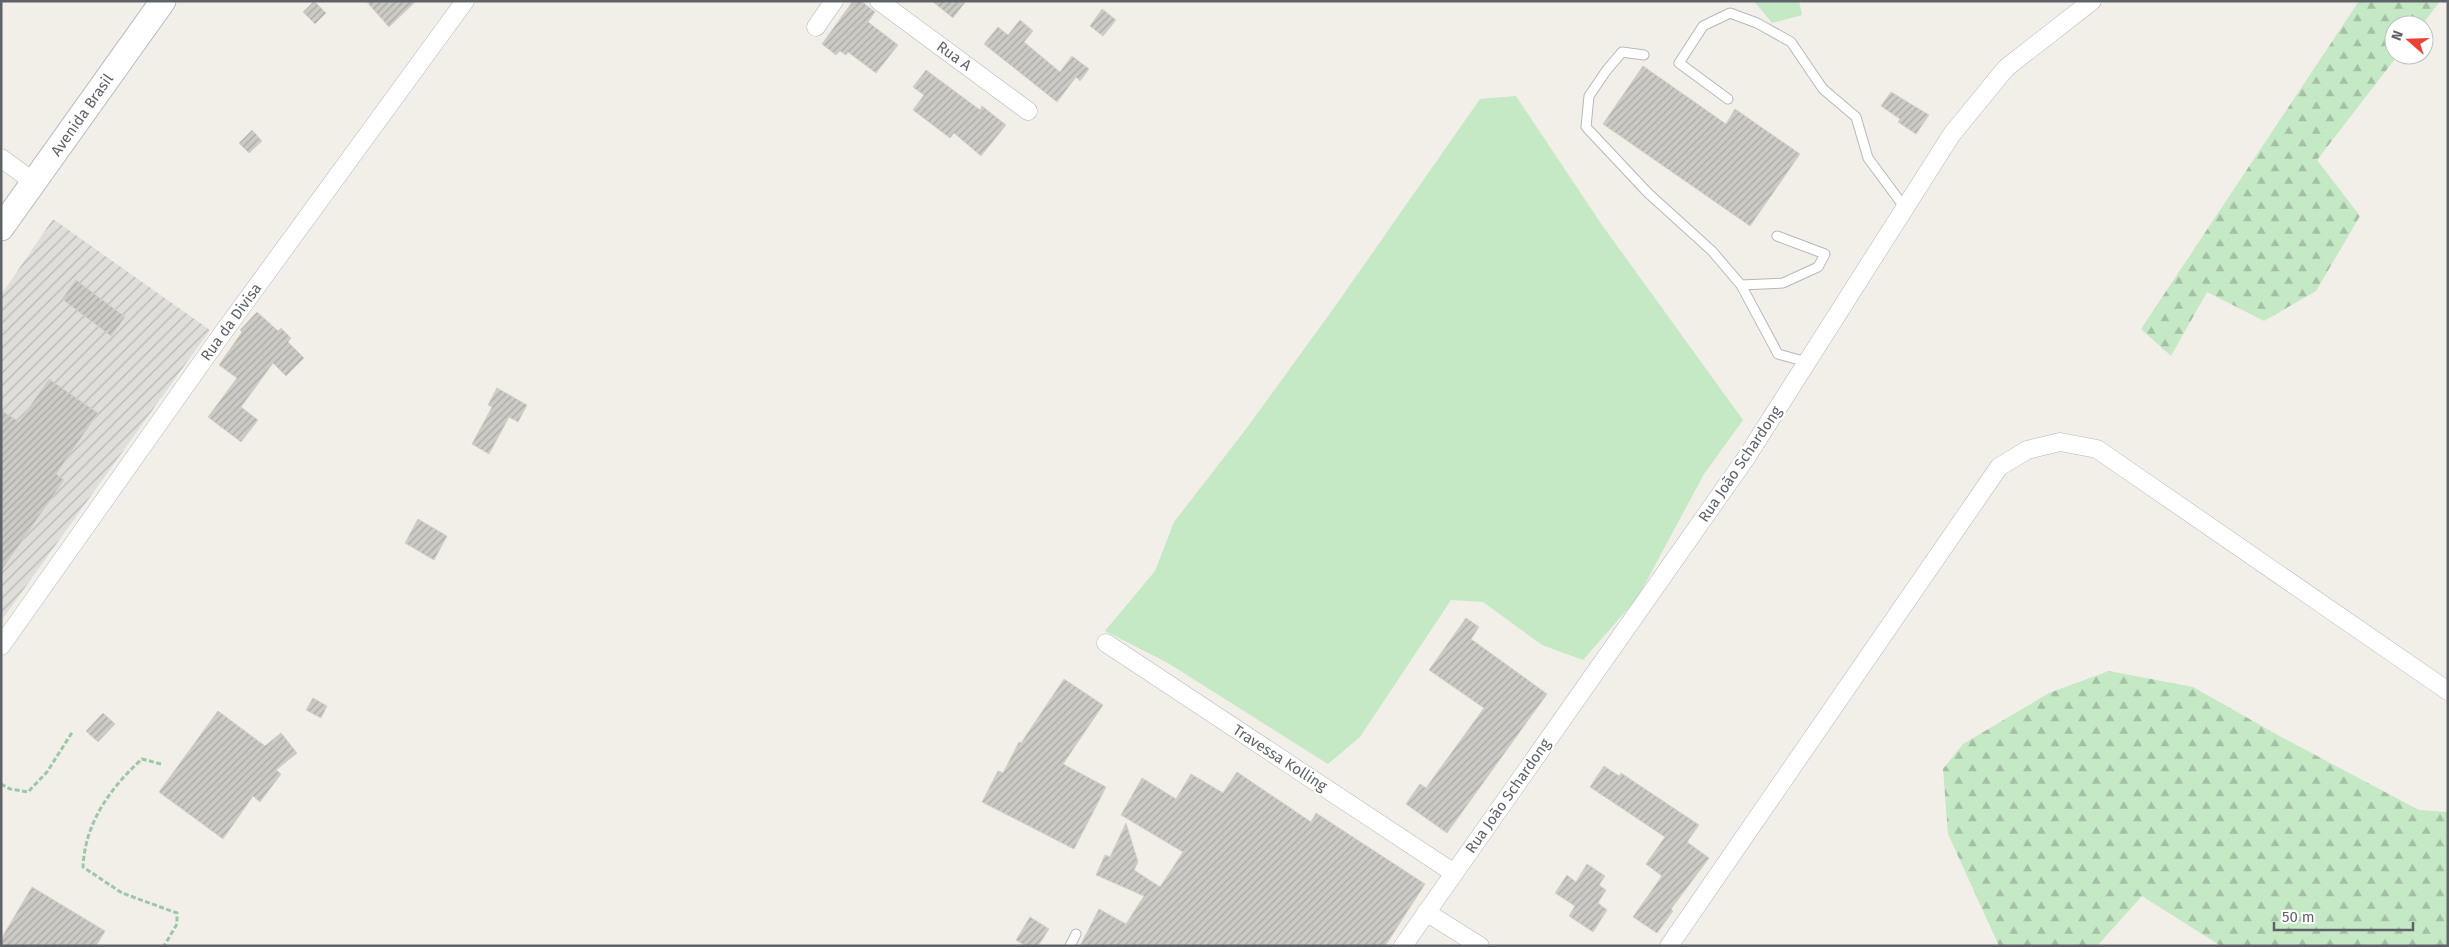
<svg xmlns="http://www.w3.org/2000/svg" width="2449" height="947" font-family="'Fira Sans',sans-serif">
<style>
.industrial{fill:url(#industrial-furrows)}
.green{fill:#c5e8c5}
.forest{fill:url(#forest-firs)}
.building{fill:url(#building-hatch);stroke:#d6d1c6}
.lines{fill:none;stroke-linecap:round;stroke-linejoin:round}
.lane-casing{stroke:#b5b8bc;stroke-width:11}
.street-casing{stroke:#b5b8bc;stroke-width:19}
.secondary-casing{stroke:#b6babf;stroke-width:27}
.path{stroke:#9cc7a9;stroke-width:3;stroke-dasharray:5 2.5;stroke-linecap:butt}
.lane{stroke:#fff;stroke-width:9}
.street{stroke:#fff;stroke-width:18}
.secondary{stroke:#fff;stroke-width:25}
.labels{text-anchor:middle;stroke-width:4.5;stroke-linejoin:round;paint-order:stroke}
.street-label{font-size:15px;fill:#5f6368;stroke:#fff}
</style>
<defs>
<pattern id="industrial-furrows" width="10" height="10" patternUnits="userSpaceOnUse" patternTransform="scale(1.25)"><rect width="10" height="10" fill="#e0deda"/><path d="M-1 1l2-2M0 10L10 0M9 11l2-2" fill="none" stroke="#b9b8b5"/></pattern>
<pattern id="forest-firs" width="22" height="20" patternUnits="userSpaceOnUse" patternTransform="scale(1.25)"><rect width="22" height="20" fill="#c5e8c5"/><path d="M5 1l3.5 6h-7zM16 11l3.5 6h-7z" fill="#a3c0a4"/></pattern>
<pattern id="building-hatch" width="6" height="6" patternUnits="userSpaceOnUse" patternTransform="scale(1.25)"><rect width="6" height="6" fill="#cccac5"/><path d="M-1 1l2-2M0 6l6-6M5 7l2-2" fill="none" stroke="#a9a8a4"/></pattern>
</defs>
<rect width="100%" height="100%" fill="#f1efe8"/>
<path class="industrial" d="M53 219 210 330 1 621V295Z"/>
<path class="green" d="M1754 1H1799L1802 15 1772 23Z
M1516 96 1602 225 1743 420 1704 474 1638 597 1583 660 1542 645 1483 602 1451 600 1360 737 1328 764 1168 663 1105 631 1155 571 1174 522 1246 429 1336 305 1480 99Z"/>
<path class="forest" d="M2359 1H2440L2422 25H2394V55H2398L2317 160 2360 216 2316 291 2264 321 2207 292 2171 356 2141 329Z
M2109 671 2193 687 2283 738 2419 810 2448 812V946H2221L2142 896 2097 946H1999L1948 834 1943 769 1963 744 2049 693Z"/>
<path class="building" d="M314 1 326 13 315 24 303 12Z
M366 1H416L389 27Z
M853 1H861L875 12 868 22 898 45 876 73 848 52 846 55 840 51 836 55 822 44Z
M932 1H966L953 18Z
M1102 9 1116 20 1103 36 1090 26Z
M1020 20 1033 31 1024 42 1060 72 1072 56 1089 69 1080 81 1076 77 1057 102 984 44 998 27 1008 35Z
M1643 66 1726 124 1735 109 1800 154 1750 226 1603 124Z
M926 70 980 110 982 106 1006 125 981 156 954 133 950 138 913 110 924 95 913 87Z
M1891 92 1929 115 1916 134 1898 122 1900 119 1881 106Z
M252 130 262 141 249 153 239 143Z
M76 280 125 317 111 336 62 299Z
M257 312 278 331 281 328 291 338 288 342 304 358 286 376 273 363 241 407 258 420 241 442 208 417 237 378 219 365 242 332 240 330Z
M49 379 98 413 56 474 64 480 1 571V410L19 422Z
M497 388 527 405 518 422 509 417 489 454 472 444 492 407 488 405Z
M418 519 447 536 434 560 405 543Z
M1466 618 1479 627 1471 639 1547 694 1447 833 1406 804 1420 784 1426 788 1484 708 1429 670Z
M1064 679 1103 705 1063 764 1106 787 1074 849 982 802 998 771 1003 773 1019 742 1021 743Z
M313 698 327 706 321 718 306 710Z
M218 711 265 746 281 733 297 753 276 770 281 774 260 802 253 796 223 839 159 792Z
M103 713 115 724 98 742 86 731Z
M1604 766 1619 776 1621 773 1699 825 1687 842 1709 858 1671 909 1673 911 1657 933 1633 917 1662 876 1646 864 1665 837 1590 787Z
M1237 772 1311 822 1316 813 1425 884 1385 946H1080L1099 909 1126 924 1144 896 1096 875 1105 855 1110 857 1126 823 1138 862 1134 870 1160 887 1183 852 1121 815 1142 778 1176 799 1191 774 1223 793Z
M1587 864 1605 876 1599 885 1606 890 1598 903 1607 910 1593 932 1569 916 1575 906 1555 893 1567 875 1576 882Z
M32 887 105 931 96 946H1V939Z
M1030 917 1049 929 1038 946H1026L1016 940Z"/>
<g class="lines">
<defs>
<path id="lane" d="M1644 55 1622 52 1606 71 1589 96 1586 127 1648 193 1712 251 1741 285 1778 354 1807 362
M1728 99 1679 63 1703 26 1730 13 1757 23 1791 42 1823 89 1856 117 1868 158 1905 208
M1741 285 1783 283 1818 267 1825 254 1777 236
M1070 946 1076 934"/>
<path id="street" d="M879 1 1028 111
M816 27 834 1
M1 158 34 182
M1106 643 1454 873
M1 646 222 334 465 1
M1426 912 1480 946
M1403 946 1746 458 1952 134 2006 68 2092 1
M1669 946 1999 467 2027 450 2060 442 2097 449 2448 691"/>
<path id="secondary" d="M1 228 163 1"/>
</defs>
<use href="#lane" class="lane-casing"/>
<use href="#street" class="street-casing"/>
<use href="#secondary" class="secondary-casing"/>
<path class="path" d="M161 764 142 759C110 788 85 823 83 867L122 893 177 913V924L164 946
M1 784 10 789 28 792 47 772 73 731"/>
<use href="#lane" class="lane"/>
<use href="#street" class="street"/>
<use href="#secondary" class="secondary"/>
</g>
<g class="labels">
<g class="street-label">
<text transform="translate(954 56) rotate(36)" y="5">Rua A</text>
<text transform="translate(82 115) rotate(-55)" y="5">Avenida Brasil</text>
<text transform="translate(231 322) rotate(-54)" y="5">Rua da Divisa</text>
<text transform="translate(1740 464) rotate(-56)" y="5">Rua João Schardong</text>
<text transform="translate(1280 758) rotate(33)" y="5">Travessa Kolling</text>
<text transform="translate(1508 796) rotate(-55)" y="5">Rua João Schardong</text>
</g>
</g>
<rect width="2449" height="947" fill="none" stroke="#5f6368" stroke-width="5"/>
<g transform="translate(2409 40) rotate(290)"><circle r="24" fill="#ffffff" stroke="#bfc1c3"/>
<path d="M0-4L9 19L0 12L-9 19Z" fill="#ea4335"/>
<text y="-8" font-size="14" font-weight="bold" text-anchor="middle" fill="#5f6368">N</text>
</g>
<path d="M2274 922v8h139v-8" fill="none" stroke="#5f6368" stroke-width="2.5"/>
<text x="2282" y="922" font-size="15" fill="#5f6368" stroke="#ffffff" stroke-width="4" paint-order="stroke">50 m</text>
</svg>
